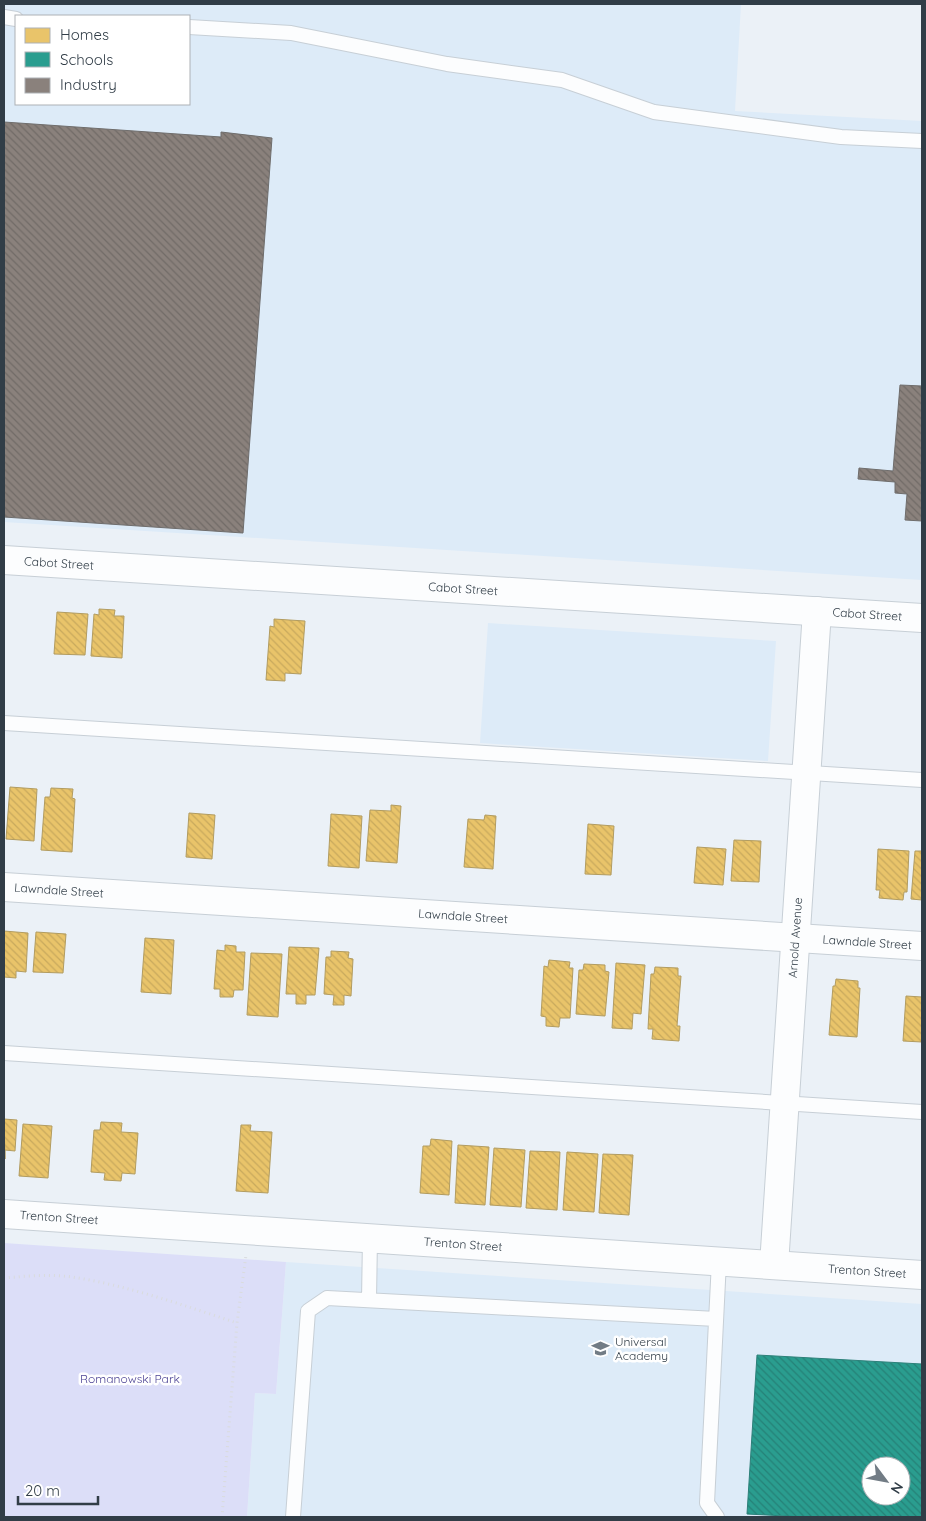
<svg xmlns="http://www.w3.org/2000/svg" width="926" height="1521" font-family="Quicksand,sans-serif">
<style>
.built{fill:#ddebf8;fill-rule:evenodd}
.green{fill:#dcdef8}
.homes{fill:url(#homes-back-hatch);stroke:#b29c60}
.schools{fill:url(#schools-back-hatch);stroke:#2c8079;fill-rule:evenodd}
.industry{fill:url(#industry-back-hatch);stroke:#6f6d6c}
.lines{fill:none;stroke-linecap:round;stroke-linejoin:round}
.lane-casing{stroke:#c7cfd6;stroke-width:16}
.street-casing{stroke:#c7cfd6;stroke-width:30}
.path{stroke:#d9dbdd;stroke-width:3;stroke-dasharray:1 4;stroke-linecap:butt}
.lane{stroke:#fcfdfe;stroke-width:14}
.street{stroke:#fcfdfe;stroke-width:28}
.labels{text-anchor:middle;stroke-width:5;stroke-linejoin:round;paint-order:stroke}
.street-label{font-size:12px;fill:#313d47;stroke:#fff}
.poi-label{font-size:12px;fill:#313d47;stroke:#fff;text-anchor:start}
.park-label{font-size:12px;fill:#4d4495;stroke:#fff}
</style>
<defs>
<pattern id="homes-back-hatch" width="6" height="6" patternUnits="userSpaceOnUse" patternTransform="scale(1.25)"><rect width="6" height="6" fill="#e9c46a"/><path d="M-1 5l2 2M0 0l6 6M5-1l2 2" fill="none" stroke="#c8a95d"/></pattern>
<pattern id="schools-back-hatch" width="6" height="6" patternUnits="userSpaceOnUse" patternTransform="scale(1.25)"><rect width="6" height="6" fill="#2a9d8f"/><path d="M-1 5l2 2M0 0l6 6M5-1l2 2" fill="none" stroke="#258177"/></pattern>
<pattern id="industry-back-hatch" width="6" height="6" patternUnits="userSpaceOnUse" patternTransform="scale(1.25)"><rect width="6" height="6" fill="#8a817c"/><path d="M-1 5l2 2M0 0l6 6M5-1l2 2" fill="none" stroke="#716b67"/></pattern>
</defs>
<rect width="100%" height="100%" fill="#ebf1f7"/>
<path class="built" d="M4 4H741L735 111 922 121V580L4 522ZM16 16H189V104H16Z
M488 623 776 641 768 761 480 743Z
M286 1262 922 1304V1517H247L255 1393 276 1394ZM871 1466H901V1496H871Z"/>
<path class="green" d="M4 1243 286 1262 276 1394 255 1393 247 1517H4Z"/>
<path class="homes" d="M99 609 115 610 114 616H124L122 658 91 656 94 614 99 615Z
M57 612 88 614 85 655 54 654Z
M274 619 305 621 301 674 285 673V681L266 680 270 626 274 627Z
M10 787 37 789 34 841 6 839Z
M51 788 73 789 72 798 75 799 72 852 41 850 45 797H50Z
M391 805 401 806 397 863 366 861 370 810 391 811Z
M189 813 215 815 212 859 186 857Z
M331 814 362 816 359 868 328 866Z
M485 815 496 816 493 869 464 867 468 819 484 820Z
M588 824 614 826 611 875 585 874Z
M734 840 761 841 759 882 731 881Z
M697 847 726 849 723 885 694 883Z
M878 849 909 851 907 892H904L903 900 879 898 880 890H876Z
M915 851H922V900L911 899Z
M4 931 28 933 26 972 16 971V978L4 977Z
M36 932 66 934 63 973 33 972Z
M145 938 174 940 171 994 141 992Z
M225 945 236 946V952H245L243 990H234L233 997H220V989H214L217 950 225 951Z
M289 947 319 948 315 995H306V1004H296V994H286Z
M331 951 349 952 348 958 353 959 351 996 344 995V1005H333L334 995 324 994 326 957H331Z
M251 953 282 954 278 1017 247 1015Z
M549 960 570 962 569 968H573L570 1018H560L559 1027 546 1026V1017L541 1016 544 966 548 967Z
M616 963 645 965 641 1014 633 1013 632 1029 612 1028Z
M584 964 605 965V971L609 972 605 1016 576 1014 579 970H583Z
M655 967 678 968V976H681L677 1026H680L679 1041 652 1039 653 1029H648L651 974H654Z
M836 979 858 981V988H860L857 1037 829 1035 833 986H835Z
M906 996 922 997V1042L903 1041Z
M4 1119 17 1120 15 1151 5 1150V1159Z
M101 1122 122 1123 121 1132 138 1133 135 1174 122 1173 121 1181 104 1180 105 1173 91 1172 94 1130H100Z
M23 1124 52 1126 48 1178 19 1176Z
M241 1125H251L250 1131 272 1132 268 1193 236 1191Z
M431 1139 452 1141 449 1195 420 1193 423 1146H430Z
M458 1145 489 1147 485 1205 455 1203Z
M494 1148 525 1150 521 1207 490 1205Z
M530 1151 560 1152 557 1210 526 1208Z
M567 1152 598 1154 594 1212 563 1210Z
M603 1154 633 1155 629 1215 599 1213Z"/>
<path class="schools" d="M757 1355 922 1364V1517H804L747 1514ZM871 1466H901V1496H871Z"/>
<path class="industry" d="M4 122 221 137V132L272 138 243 533 4 517Z
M900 385 922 386V521L905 520 907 494 895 493V482L858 479 859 468 893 471Z"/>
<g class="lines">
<defs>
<path id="lane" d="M4 17 16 19
M189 27 291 33 447 64 562 80 654 112 841 137 922 141
M4 723 922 780
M4 1053 922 1112
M369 1300 370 1238
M293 1517 308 1311 327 1298 716 1319
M717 1517 707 1503 719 1261"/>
<g id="street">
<path id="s1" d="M4 560 922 618"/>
<path id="s2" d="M4 887 922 946"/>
<path id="s3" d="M4 1214 922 1275"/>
<path id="s4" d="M774 1265 817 611"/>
</g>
</defs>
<use href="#lane" class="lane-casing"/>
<use href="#street" class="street-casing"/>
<path class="path" d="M4 1278C26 1276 50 1274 72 1277 126 1285 186 1306 237 1323
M222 1517 237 1323 246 1255"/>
<use href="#lane" class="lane"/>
<use href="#street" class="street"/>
</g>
<defs>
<symbol id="school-bare" viewBox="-9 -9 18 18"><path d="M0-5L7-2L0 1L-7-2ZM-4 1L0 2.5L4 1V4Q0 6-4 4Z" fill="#727c85" stroke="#fff" stroke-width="2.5" paint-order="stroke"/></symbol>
</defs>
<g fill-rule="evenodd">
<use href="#school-bare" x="588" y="1336" width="25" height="25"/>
</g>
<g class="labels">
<g class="street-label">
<text dy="4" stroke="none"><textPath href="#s1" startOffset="55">Cabot Street</textPath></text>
<text dy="4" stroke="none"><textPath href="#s1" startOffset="460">Cabot Street</textPath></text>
<text dy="4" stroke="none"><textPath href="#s1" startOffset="865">Cabot Street</textPath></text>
<text dy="4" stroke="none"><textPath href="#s2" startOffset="55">Lawndale Street</textPath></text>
<text dy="4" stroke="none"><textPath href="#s2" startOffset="460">Lawndale Street</textPath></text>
<text dy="4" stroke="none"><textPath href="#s4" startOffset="328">Arnold Avenue</textPath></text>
<text dy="4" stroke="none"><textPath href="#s2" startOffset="865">Lawndale Street</textPath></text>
<text dy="4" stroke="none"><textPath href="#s3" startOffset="55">Trenton Street</textPath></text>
<text dy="4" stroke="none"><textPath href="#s3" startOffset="460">Trenton Street</textPath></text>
<text dy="4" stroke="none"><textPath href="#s3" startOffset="865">Trenton Street</textPath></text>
</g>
<g class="poi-label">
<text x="615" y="1346">Universal<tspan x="615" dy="14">Academy</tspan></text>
</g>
<g class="park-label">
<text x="130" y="1383">Romanowski Park</text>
</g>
</g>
<rect width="926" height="1521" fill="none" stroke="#313d47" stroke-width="10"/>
<rect x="15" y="15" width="175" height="90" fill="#ffffff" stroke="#adb1b5"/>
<rect x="25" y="28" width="25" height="15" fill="#e9c46a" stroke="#adb1b5"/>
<text x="60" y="40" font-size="15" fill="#313d47">Homes</text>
<rect x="25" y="52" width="25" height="15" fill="#2a9d8f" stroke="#adb1b5"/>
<text x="60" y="65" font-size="15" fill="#313d47">Schools</text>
<rect x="25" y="78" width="25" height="15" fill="#8a817c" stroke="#adb1b5"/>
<text x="60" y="90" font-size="15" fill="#313d47">Industry</text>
<g transform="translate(886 1481) rotate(122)"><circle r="24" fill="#ffffff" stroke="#adb1b5"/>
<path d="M0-4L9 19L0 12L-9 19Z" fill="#727c85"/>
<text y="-8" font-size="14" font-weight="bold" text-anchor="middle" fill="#313d47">N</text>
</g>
<path d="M18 1496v8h80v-8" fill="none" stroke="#313d47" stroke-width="2.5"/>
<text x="25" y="1496" font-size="15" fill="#313d47" stroke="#ffffff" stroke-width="4" paint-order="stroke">20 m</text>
</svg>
